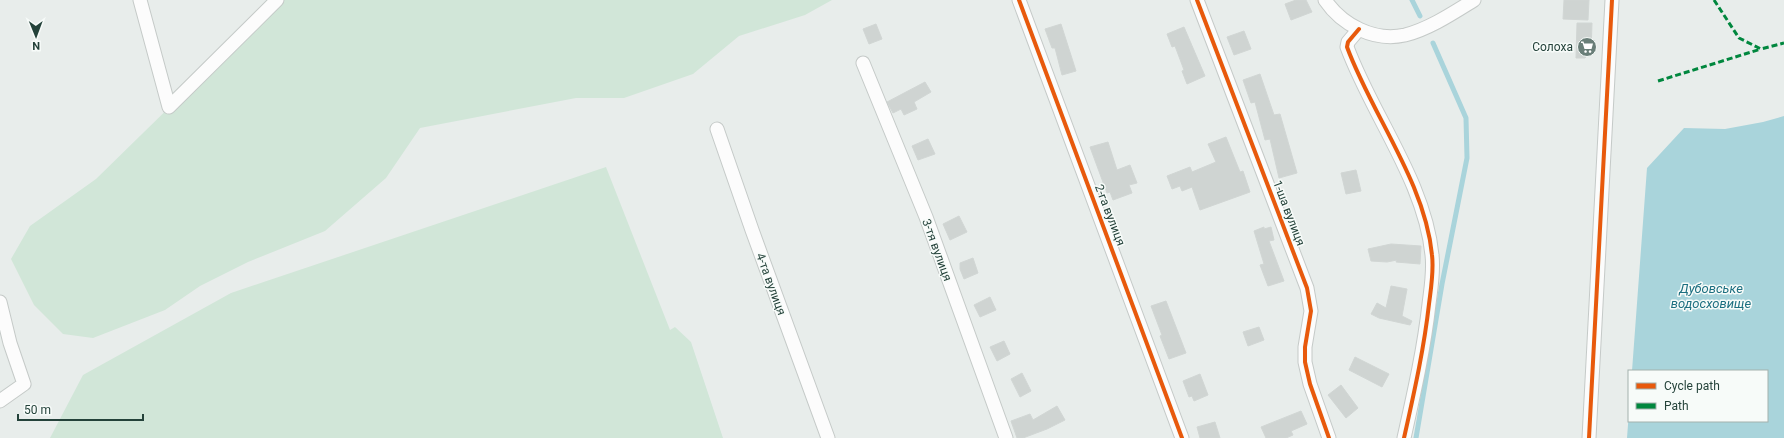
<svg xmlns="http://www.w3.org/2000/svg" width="1784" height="438" font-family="Roboto,sans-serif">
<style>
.green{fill:#d1e6d8}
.water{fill:#a9d4db}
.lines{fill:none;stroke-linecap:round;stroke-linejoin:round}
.stream{stroke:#a9d4db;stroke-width:5}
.building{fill:#cfd4d2;stroke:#d1d6d4}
.minor-casing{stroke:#c5cac8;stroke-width:15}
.minor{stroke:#fcfcfc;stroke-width:13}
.quiet{stroke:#00873e;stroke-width:3;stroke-dasharray:6 3;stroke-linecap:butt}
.cycleway-casing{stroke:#f7fbf9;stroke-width:6}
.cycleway{stroke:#e8590c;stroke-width:4}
.labels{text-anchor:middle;stroke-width:3;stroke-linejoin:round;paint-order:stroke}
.poi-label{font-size:12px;fill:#24423a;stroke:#f7fbf9;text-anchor:end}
.street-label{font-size:12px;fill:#24423a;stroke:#f7fbf9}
.water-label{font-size:13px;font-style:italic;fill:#1c6f80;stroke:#f7fbf9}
</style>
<rect width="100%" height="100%" fill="#e8edeb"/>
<path class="green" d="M279 0H832L805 15 739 36 693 74 624 98H576L420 128 386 178 325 231 248 262 200 286 165 310 93 338 63 334 34 305 11 259 30 226 96 179Z
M606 167 670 330 675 327 691 342 723 438H50L83 375 231 293Z"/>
<path class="water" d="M1784 116V438H1627L1629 411V421H1767V371H1632L1647 168 1684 128 1725 129 1763 122Z"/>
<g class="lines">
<path class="stream" d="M1412 0 1420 16
M1416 438 1442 284 1467 158 1466 118 1433 43"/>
</g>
<path class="building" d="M1296 0H1306L1312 12 1291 20 1285 4Z
M1564 0H1589L1588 20 1563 19Z
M1577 23H1592L1591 52 1585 58H1576Z
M876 24 882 39 869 44 863 29Z
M1061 24 1076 71 1062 75 1055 48H1052L1045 29Z
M1184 27 1205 76 1187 84 1182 71 1184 70 1175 46 1172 47 1167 34Z
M1244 31 1251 49 1234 55 1227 37Z
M1260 74 1274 115 1280 114 1297 173 1279 178 1270 139 1265 140 1255 102 1251 103 1243 80Z
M925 82 931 92 914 102 917 109 904 115 901 109 893 113 887 102Z
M1226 137 1240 172 1243 171 1250 192 1200 210 1192 187 1182 191 1180 186 1172 189 1167 176 1190 167 1192 172 1216 162 1208 144Z
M928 139 935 154 918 160 912 146Z
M1108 142 1117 170 1130 165 1137 183 1129 185 1132 193 1113 200 1110 192 1107 193 1090 147Z
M1356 170 1361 191 1346 194 1341 173Z
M959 216 967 232 950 240 943 224Z
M1264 227V229L1271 227 1274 240 1269 241 1284 281 1268 286 1260 265 1264 264 1254 231Z
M1391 244 1421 246 1420 264 1396 262 1397 260 1387 262 1371 261 1368 249Z
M973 258 978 273 964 279 960 269V263Z
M1391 286 1407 289 1402 316 1412 321 1410 325 1379 318 1371 314 1377 303 1386 308Z
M990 297 996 310 980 317 974 305Z
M1166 301 1186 353 1169 359 1160 336 1162 335 1151 306Z
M1259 327 1264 340 1248 346 1243 332Z
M1004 341 1010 354 997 361 990 347Z
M1355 357 1389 374 1382 387 1349 370Z
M1022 373 1031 391 1020 397 1011 379Z
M1200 374 1208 395 1194 401 1192 396 1189 397 1183 381Z
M1341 385 1358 408 1346 418 1328 395Z
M1057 406 1065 420 1047 429 1023 438H1017L1011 421 1030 414 1033 420Z
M1301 411 1307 424 1291 431 1293 435 1286 438H1266L1261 427Z
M1215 422 1220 438H1200L1197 427Z"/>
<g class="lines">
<defs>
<path id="minor" d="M140 0 169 107 277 0
M1019 0 1182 438
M1197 0 1307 288 1311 311 1305 347V362L1310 384 1329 438
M1325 0C1342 25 1374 42 1405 35 1429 29 1453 13 1474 0
M1359 29 1348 42 1347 47C1372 115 1425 182 1432 255 1434 271 1431 288 1429 304 1424 349 1414 393 1404 438
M863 63 926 217 1006 438
M717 129 752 230 828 438
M0 302 10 343 24 384 0 401
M1589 438 1612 0"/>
</defs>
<use href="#minor" class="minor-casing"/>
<use href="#minor" class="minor"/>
<path class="quiet" d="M1714 0 1739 38 1761 49 1784 43
M1658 81 1761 49"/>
<defs>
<path id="cycleway" d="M1019 0 1182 438
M1197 0 1307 288 1311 311 1305 347V362L1310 384 1329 438
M1359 29 1348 42 1347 47C1372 115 1425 182 1432 255 1434 271 1431 288 1429 304 1424 349 1414 393 1404 438
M1589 438 1612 0"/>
</defs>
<use href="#cycleway" class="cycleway-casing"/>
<use href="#cycleway" class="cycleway"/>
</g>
<defs>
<symbol id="supermarket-disc" viewBox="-11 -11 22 22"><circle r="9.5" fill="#697e78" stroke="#f7fbf9"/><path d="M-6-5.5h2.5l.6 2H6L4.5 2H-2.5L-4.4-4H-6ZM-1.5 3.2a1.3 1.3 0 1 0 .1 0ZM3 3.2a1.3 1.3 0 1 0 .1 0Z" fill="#fff"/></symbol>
</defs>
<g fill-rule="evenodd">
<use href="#supermarket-disc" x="1576" y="36" width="22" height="22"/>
</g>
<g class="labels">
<g class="poi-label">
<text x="1573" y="51">Солоха</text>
</g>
<g class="street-label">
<text transform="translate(1289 213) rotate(69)" y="4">1-ша вулиця</text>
<text transform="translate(1110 215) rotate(69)" y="4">2-га вулиця</text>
<text transform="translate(937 250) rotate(70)" y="4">3-тя вулиця</text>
<text transform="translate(771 284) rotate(70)" y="4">4-та вулиця</text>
</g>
<g class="water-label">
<text x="1711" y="293">Дубовське<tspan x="1711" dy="15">водосховище</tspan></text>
</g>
</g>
<rect x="1628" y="370" width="140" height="52" fill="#f7fbf9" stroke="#a3b1ad"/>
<rect x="1636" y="383" width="20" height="6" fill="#e8590c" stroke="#a3b1ad"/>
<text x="1664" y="390" font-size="12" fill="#24423a">Cycle path</text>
<rect x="1636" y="403" width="20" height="6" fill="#00873e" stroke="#a3b1ad"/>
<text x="1664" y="410" font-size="12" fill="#24423a">Path</text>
<g transform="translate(36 36) rotate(179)" stroke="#f7fbf9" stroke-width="3" paint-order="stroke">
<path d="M0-3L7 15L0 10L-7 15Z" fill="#24423a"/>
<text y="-6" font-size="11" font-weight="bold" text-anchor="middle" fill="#24423a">N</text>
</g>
<path d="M18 414v6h125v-6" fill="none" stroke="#24423a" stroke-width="2"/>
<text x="24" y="414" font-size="12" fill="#24423a" stroke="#f7fbf9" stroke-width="3" paint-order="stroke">50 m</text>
</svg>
